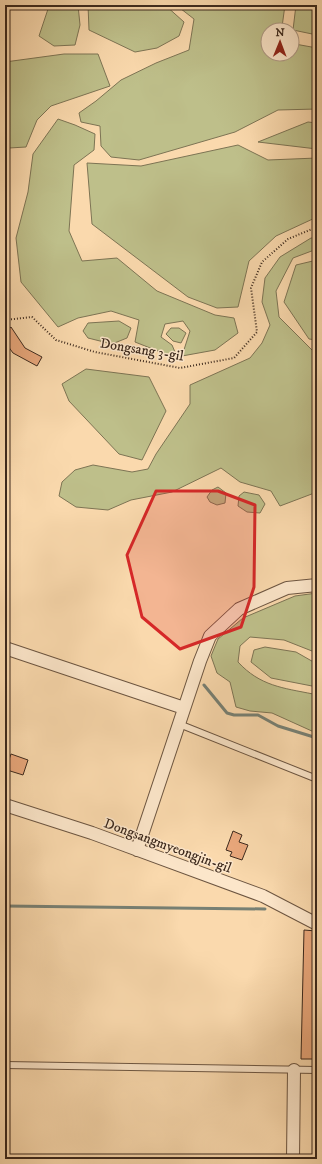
<svg xmlns="http://www.w3.org/2000/svg" width="322" height="1164" font-family="'IM FELL DW Pica',serif">
<style>
.green{fill:#bebf8a;stroke:#7d7454}
.lines{fill:none;stroke-linecap:round;stroke-linejoin:round}
.stream{stroke:#778074;stroke-width:3}
.building{fill:#eaa87c;stroke:#3c291d}
.service-casing{stroke:#6c5541;stroke-width:8}
.minor-casing{stroke:#6c5541;stroke-width:14}
.path{stroke:#3c291d;stroke-width:2;stroke-dasharray:1 2;stroke-linecap:butt}
.service{stroke:#fce6ca;stroke-width:6}
.minor{stroke:#fce6ca;stroke-width:12}
.marked{fill:#d62828;fill-opacity:0.2;stroke:#d62828;stroke-width:3;stroke-linejoin:round}
.labels{text-anchor:middle;stroke-width:3;stroke-linejoin:round;paint-order:stroke}
.street-label{font-size:14px;fill:#3c291d;stroke:#fce6ca}
</style>
<rect width="100%" height="100%" fill="#fad9ad"/>
<filter id="stains"><feTurbulence type="fractalNoise" baseFrequency=".005" numOctaves="4"/><feColorMatrix values="0 0 0 0 .2 0 0 0 0 .09 0 0 0 0 .02 0 0 0 .5 -.17"/></filter>
<radialGradient id="worn" r=".72"><stop offset=".6" stop-color="#630" stop-opacity="0"/><stop offset="1" stop-color="#630" stop-opacity=".3"/></radialGradient>
<path class="green" d="M42 5H78L80 25 75 45 54 46 39 36 48 9Z
M88 5H165L184 22 179 36 157 48 135 52 89 30Z
M176 5H285L282 27 284 30H268V54H292V40L295 44 317 48V109L278 110 235 132 139 160 111 157 101 146 100 126 81 122 79 113 96 101 121 80 156 63 189 50 194 19Z
M296 5H317V35L293 30Z
M64 54H98L110 86 51 106 37 120 26 147 9 148 5 146V62Z
M58 119 75 125 95 134 94 150 74 165 69 231 82 261 117 258 157 291 215 315 234 318 238 333 215 350 182 356 190 331 183 321 165 324 161 337 172 345 178 359 135 342 139 320 111 311 78 318 58 327 21 282 16 238 28 192 33 154Z
M308 122 317 123V149L258 142Z
M238 145 268 160 317 158V217L276 236 249 261 238 307 217 308 188 297 92 224 87 163 141 166Z
M311 238H317V249L293 258 276 291 279 317 317 355V492L280 506 271 491 240 482 221 468 172 492 131 500 108 510 76 507 59 496 62 482 75 470 93 465 132 472 148 469 156 454 190 404V385L250 358 262 343 270 325 262 302 265 278 280 257Z
M317 260V340L309 339 284 302 296 265Z
M119 321 131 328 127 338 112 344 88 338 83 331 88 323Z
M171 328H179L186 333 181 343 173 341 166 334Z
M86 369 149 377 166 411 142 460 119 454 69 401 62 384Z
M218 487 226 493 225 503 217 505 210 502 207 497 212 490Z
M244 492 259 495 265 504 260 513 247 512 238 506 239 496Z
M317 593V653L284 640 250 637 240 646 238 662C260 686 283 688 313 694L317 692V728L314 732 272 713 250 711 236 707 230 682 217 673 211 656 218 639 243 618 295 596Z
M265 647 296 652 317 664V684L312 686 271 678 251 662 254 650Z"/>
<g class="lines">
<path class="stream" d="M204 685 227 713 234 715H258L278 726 317 738
M5 906 265 909"/>
</g>
<path class="building" d="M11 327 25 348 42 357 37 366 13 353 5 342V332Z
M11 754 28 760 23 775 7 770 9 765H7Z
M233 831 242 835 239 842 248 845 242 860 230 856 232 852 226 850Z
M304 930 316 931 317 1059H301Z"/>
<g class="lines">
<defs>
<path id="service" d="M179 724 317 779
M5 1065 317 1070"/>
<path id="minor" d="M5 648 184 708
M5 805 92 833 263 896 317 924
M137 850 200 661 210 636 239 609 287 588 317 585
M293 1159 294 1070"/>
</defs>
<use href="#service" class="service-casing"/>
<use href="#minor" class="minor-casing"/>
<path class="path" d="M5 320 32 317 56 340 95 352 180 368 234 358 257 332 251 288 262 262 288 239 317 227"/>
<use href="#service" class="service"/>
<use href="#minor" class="minor"/>
</g>
<path class="marked" d="M156 491H218L255 505 254 587 241 627 180 649 142 617 127 555Z"/>
<g class="labels">
<g class="street-label">
<text transform="translate(142 349) rotate(9)" y="5">Dongsang 3-gil</text>
<text transform="translate(168 845) rotate(20)" y="5">Dongsangmyeongjin-gil</text>
</g>
</g>
<rect width="322" height="1164" fill="none" stroke="#fad9ad" stroke-width="20"/>
<rect x="6" y="6" width="310" height="1152" fill="none" stroke="#3c291d" stroke-width="2"/>
<rect x="10" y="10" width="302" height="1144" fill="none" stroke="#3c291d"/>
<g transform="translate(280 42) rotate(1)"><circle r="19" fill="#fce6ca" stroke="#af9a85"/>
<path d="M0-3L7 15L0 10L-7 15Z" fill="#8f2418"/>
<text y="-6" font-size="11" font-weight="bold" text-anchor="middle" fill="#3c291d">N</text>
</g>
<rect width="100%" height="100%" filter="url(#stains)"/>
<rect width="100%" height="100%" fill="url(#worn)"/>
</svg>
